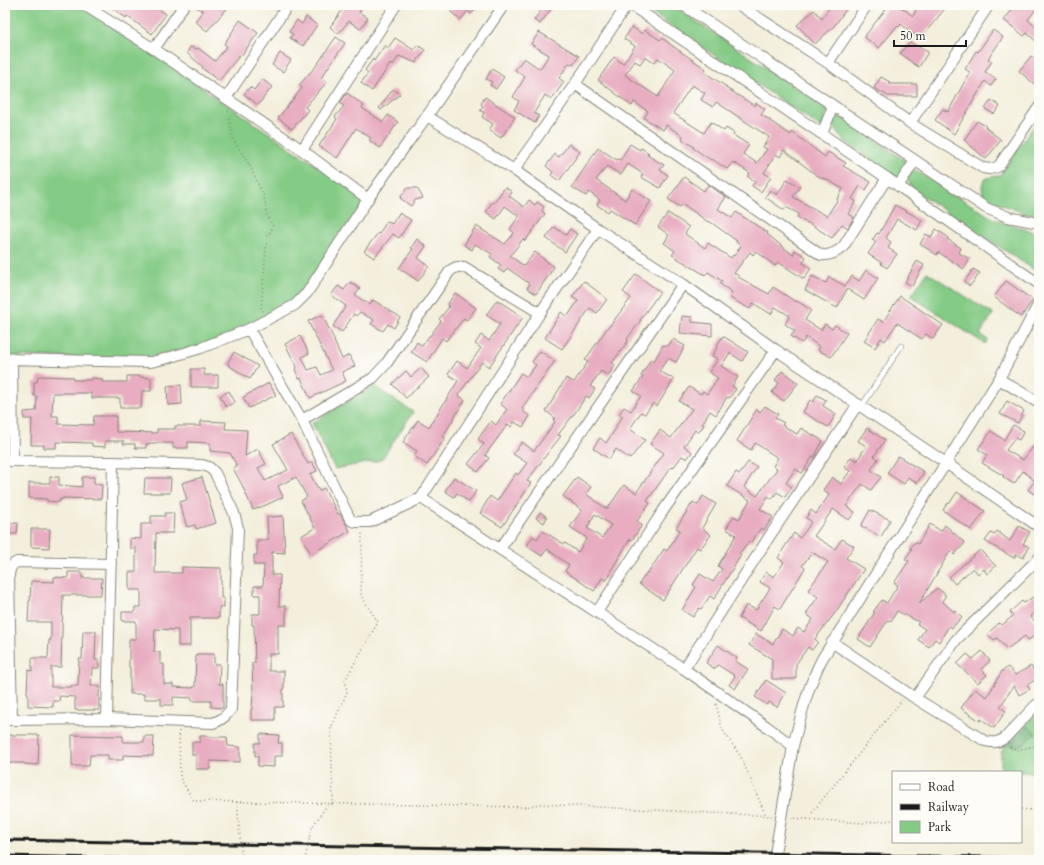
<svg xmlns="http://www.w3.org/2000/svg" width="1044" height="865" font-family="Cardo,serif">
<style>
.green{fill:#84cb86;stroke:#507451}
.forest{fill:#6baf73;stroke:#446648}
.building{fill:#e8adc1;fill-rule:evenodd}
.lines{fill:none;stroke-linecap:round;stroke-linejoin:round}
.lane-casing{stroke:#88867c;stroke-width:6}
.street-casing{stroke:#88867c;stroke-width:12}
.path{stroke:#88867c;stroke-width:1.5;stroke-dasharray:1 3;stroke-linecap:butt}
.lane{stroke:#fff;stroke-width:5}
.street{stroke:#fff;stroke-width:10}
.rail{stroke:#1c1c1c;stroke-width:3}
</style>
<rect width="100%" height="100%" fill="#fdfcf7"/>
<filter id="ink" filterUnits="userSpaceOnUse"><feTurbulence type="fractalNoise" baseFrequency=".025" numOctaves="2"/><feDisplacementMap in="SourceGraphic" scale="8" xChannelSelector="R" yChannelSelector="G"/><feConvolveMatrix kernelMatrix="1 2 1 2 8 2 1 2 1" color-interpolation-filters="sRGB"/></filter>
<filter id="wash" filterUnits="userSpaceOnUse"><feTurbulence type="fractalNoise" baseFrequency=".012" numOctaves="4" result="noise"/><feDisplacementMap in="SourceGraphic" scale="16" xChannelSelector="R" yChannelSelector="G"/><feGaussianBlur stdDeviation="0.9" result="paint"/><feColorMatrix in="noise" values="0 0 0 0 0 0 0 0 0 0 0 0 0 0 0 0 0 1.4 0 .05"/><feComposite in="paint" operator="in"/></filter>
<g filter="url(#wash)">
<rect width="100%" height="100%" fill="#f3efdc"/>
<path class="green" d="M5 5H80L366 199 306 292 293 303 248 327 199 346 151 359 5 356Z
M640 5H672L828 109 822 128Z
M838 117H842L904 160 907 164 900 176 896 178 893 177 841 138 834 126V120Z
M1039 118V214L1024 213 998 203 983 196 982 186 984 179 1000 175Z
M911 171H917L994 219 1034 232 1039 236V273L923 196 911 187 908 180Z
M927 272 993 314 980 334 988 340 985 344 911 296Z
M374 386 413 412 381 460 335 469 312 423Z
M1039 710V772H1001V751Z"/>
<path class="forest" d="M1027 726 1036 733C1029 740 1020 749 1010 745Z"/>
<g id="blocks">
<path class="building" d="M108 5H153L166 14 152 34 127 16 126 18Z
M193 5H230L207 31 195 21 203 11Z
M346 5H364L359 12 368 18 360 29 349 21 338 34 330 27Z
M455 5H480L471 14 468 11 460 20 450 11Z
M545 5H554L540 24 534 20Z
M831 5H849L835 25 815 44 797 25 814 10 822 19Z
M889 5H898L913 16 918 5H948L920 39 901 24 899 27 897 26 879 48 864 37Z
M1016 5H1039L1028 20 1039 30V44L1027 33 1024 36 1004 20Z
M306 17 317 25 303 46 290 38 293 34 289 32 297 20 302 24Z
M240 20 258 33 241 56 240 55 219 81 202 68 203 67 187 53 190 47 197 49 198 48 215 61 227 46 224 44Z
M632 27 642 34 645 30 660 40 662 38 674 47 706 69 704 72 727 87 726 88 755 106 756 103 765 109 761 115 770 120V121L791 135 792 132 825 157 828 152 846 163 843 166 871 182 866 190 860 186 852 199 856 201 848 214 854 217 848 228 842 224 832 238 807 222V223L797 217 799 214 786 207 784 210 765 197 770 190 777 195 787 179 800 187 793 197 827 216 838 199H837L843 189 824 178 823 179 815 174 784 150 780 157 776 154 764 173 771 177 761 192 752 186 755 182 747 176 750 173 733 162 727 169 712 159 711 160 693 148 694 147 682 139 683 136 666 125 663 130 644 118 648 111 634 102 632 106 598 80 614 57 623 64 635 46 624 39ZM645 57 654 63 658 58 675 70 658 97 625 75 635 61 640 64ZM692 85 705 93 701 100 713 107 716 102 769 137 763 147 767 149 757 163 743 154 749 145 733 135 734 133 726 128 724 131 711 122 704 133 673 113Z
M993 30 1003 37 988 59 992 61 985 72 996 79 991 86 985 81 954 134 935 120 943 109 948 112 970 72 965 69 976 51 978 52Z
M539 32 579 56 573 65 569 63 559 78 564 82 551 100 545 95 534 113 539 116 535 123 514 110 519 101 513 97 525 77 515 70 524 58 540 69 549 55 531 44Z
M336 37 345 43 321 78 327 82 305 107 308 110 292 129 278 118 302 88 299 85 316 66Z
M395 38 414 50 417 45 425 50 416 63 399 56 392 66 390 64 372 91 361 83 368 73 365 70 373 59 374 61 385 45 388 48Z
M910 42 928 52 919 67 914 64 900 53Z
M280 53 291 60 283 72 272 65Z
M1031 56 1039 62V88L1019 71Z
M492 69 504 77 496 89 490 85 492 82 486 79Z
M881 77 890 82 889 84H917V96H888L874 88Z
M262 79 272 87 258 105 244 94 250 87 254 90Z
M393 89 400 94 381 110 379 108Z
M347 93 364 106 362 108 383 122 388 115 398 122 380 148 369 140 371 138 356 128 337 158 319 146 337 119 335 117 344 106 340 103Z
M485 97 515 117 501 138 489 130 493 124 482 117 484 113 480 110 483 106 481 104Z
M991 100 1000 106 994 114 985 109Z
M977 121 986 126 985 127 1001 140 986 159 964 140Z
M569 144 580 152 559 181 551 175 553 172 546 166 555 154 559 157Z
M630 144 640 150 641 148 649 153 647 155 664 165 660 170 668 175 660 188 641 177 643 174 628 164 621 175 607 166 596 180 625 200 632 189 651 201 635 225 610 209 608 212 597 205 600 200 589 192 586 196 572 187 598 148 617 160 618 159 620 160Z
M684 177 704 191 708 185 726 197 718 209 732 218 736 212 768 233 767 234 793 255 795 250 806 257 803 263 811 268 804 279 778 262 775 266 756 251 753 255 750 252 734 273 739 276 738 277 769 294 773 287 796 302 797 301 811 310 805 320 821 330 825 324 832 329 835 325 847 333 831 357 818 350 820 347 806 337 802 343 791 336 795 331 785 324 790 316 775 307 771 314 753 303 750 309 730 298 732 292 720 284 722 281 708 272 705 275 672 255 675 251 664 243 669 235 658 227 668 213 689 227 685 234 705 248 708 243 731 258 733 255 734 256 741 246 736 242 737 241 709 221 708 222 683 204 680 207 668 199Z
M505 187 512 192 509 196 524 207 529 200 535 205 537 202 544 207 542 211 545 214 525 241 523 239 510 256 524 266 535 252 554 267 536 294 527 288 530 284 507 268 504 273 498 269 501 265 490 257 492 254 475 244 472 250 464 245 476 226 505 244 514 233 510 229 519 216 505 206 496 219 486 212 492 202 494 203Z
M407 188H417L423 198 415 200 411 206 400 198Z
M895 205 922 220 917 230 897 219 886 238 891 242 888 248 897 254 887 268 881 264 882 263 868 254 876 242 872 240 877 233 879 234Z
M399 213 411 220 399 238 393 234 374 258 364 251 378 233 379 234 387 221 392 224Z
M554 227 566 235 570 229 577 234 565 252 546 238Z
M936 229 948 237 947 239 961 248 959 253 970 259 964 269 938 252 937 255 920 244 926 234 931 237Z
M417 239 426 246 418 258 429 266 418 281 399 268 413 249 411 248Z
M917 261 924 265 912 286 905 282Z
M973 269 980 273 970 286 964 282Z
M866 270 878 278 864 300 847 289 837 308 805 290 812 276 826 283 829 277 845 286 852 276 859 281Z
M636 274 660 292 640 320H641L627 339 628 341 612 363 615 365 608 376 601 371 590 386 595 389 589 398 586 396 577 410 558 435 561 436 550 450 527 481 531 483 502 527 480 513 490 496 497 501 516 473 518 475 527 463 513 454 522 442 534 451 555 422 553 420 555 418 546 411 566 378 574 382 588 362 585 360 608 327H609L631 298 623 292Z
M584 281 607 299 597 313 590 308 562 349 545 338 561 312 567 317 578 301 572 297Z
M1006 281 1033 300 1021 317 994 297Z
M350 282 360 289 355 295 370 305 373 300 400 317 394 328 388 324 383 331 371 324 374 320 360 312 356 316 354 314 342 332 333 326 346 306 331 295 338 286 344 290Z
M455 293 476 308 467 320 464 318 446 341 442 338 427 362 411 352 417 342 422 346 429 336H430L441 321 439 319 449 307 447 305Z
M900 296 943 325 933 339 926 334 922 339 897 323 885 341 881 338 875 348 864 341 878 319 883 322Z
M497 300 523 317 489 367 482 362 458 395 465 400 443 436 445 438 427 465 414 456 417 451 403 442 418 420 429 427 458 381 448 374 457 361 467 368 481 348 475 344 481 335 489 341 500 324 486 315Z
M322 315 335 341H334L342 359 349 355 355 366 342 372 346 381 310 398 301 378 299 379 295 369 297 367 285 344 300 336 309 353 302 357 308 370 317 367 321 375 332 370 308 321Z
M682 316 692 317V322L712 324V336L680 333Z
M723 336 748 352 742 361 730 353 721 366 738 377 732 386 736 389 729 398 727 397 716 415 710 411 702 424 704 425 698 433 695 430 684 446 692 452 687 459 682 456 673 468 671 467 647 501 650 503 637 521 642 525 632 540 630 539 610 572 611 573 606 581 602 578 594 591 565 571 569 565 547 549 542 556 527 546 533 536 537 539 543 531 564 544 565 543 578 552 587 538 570 527 582 510 563 496 577 477 591 487 586 494 607 509 624 485 636 493 664 453 650 444 660 430 671 438 692 409 679 401 689 387 701 394 703 391 707 394 718 378 709 372 718 359 712 356 718 346 717 345ZM595 514 611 525 602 538 587 528Z
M673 339 685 346 676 362 668 358 659 371 674 379 657 406 653 403 645 414 641 412 630 429 645 440 630 459 616 449 609 459 593 448 600 438 606 443 617 427 616 426 623 416 619 414 624 407 631 411 641 396 633 391 643 377 641 376 651 359 654 361 663 345 668 346Z
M540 351 555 361 522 408 524 410 522 411 530 416 523 427 514 422 511 427 508 424 485 455 489 458 478 472 468 464 484 444 478 439 491 421 496 425 507 409 500 404 521 373 527 377 536 365 532 362Z
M234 352 258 366 250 379 228 365V362Z
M421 368 429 377 406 398 392 384 406 371 411 377Z
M191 369H204V375H218V387H191Z
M782 371 798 383 784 401 773 394V393L772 392 779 383 775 380Z
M38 376 73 377V380H91V378L102 379V382H127V376H140V377L151 378V391H142L141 408H120V398H91V393H53L52 416H58V424L92 425H93L94 416H116V432L157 433V429H175V426H201V421L226 422 225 429 247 430 245 456 258 449 266 464 258 468 265 481 288 470 273 444 291 434 308 464 312 462 317 471 310 474 319 491 324 488 338 514H340L350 531 311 554 301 536 315 528 301 501 307 497 296 477 278 486 283 497 266 505 253 510 242 485 233 468 237 466 230 453 210 451V443L188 442V448H173V443H149V444H146V448H135V444H123L124 441H105V447L92 446V443L56 442V448H44V445H31L32 419H24V412L36 411 37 396H34V382H37Z
M269 383 276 395 249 408 243 397Z
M181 385 182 404 168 405 167 386Z
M229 391 235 402 226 407 220 396Z
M817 395 826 400 823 406 836 414 828 427 803 412 810 400 813 402Z
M1007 401 1024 411 1018 423 1000 414Z
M765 406 778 414 775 418 784 423 782 425 797 434 801 428 823 441 814 457 813 456 802 473 795 469 786 483 792 487 785 497 777 492 772 499 768 496 760 509 773 517 764 530 761 528 751 542 749 541 739 554 741 555 714 599 710 596 701 609 699 608 693 617 682 610 696 587 693 585 700 574 713 582 722 569 718 566 736 535 726 529 734 516 739 519 750 500 727 486 736 472 740 474 748 462 757 467 744 487 757 496 777 469 773 466 778 458 755 443 751 450 737 441 757 409 760 412Z
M1013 425 1024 431 1019 440 1015 438 1006 450 1023 460 1039 439V497L1028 490 1035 481 1023 471 1014 484 1003 477 1004 476 982 463 987 455 978 449 991 431 1004 440Z
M867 428 885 440 874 456 878 459 871 470 881 477 871 490 862 484 846 506 855 512 849 520 833 509 814 536 835 549 842 539 854 546 846 558 864 569 835 613 815 639 818 642 812 650 808 647 796 664V679H772V659L749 645 756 634 773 644 782 629 793 636 798 628 804 632 813 619 806 614 818 597 808 590 828 562 812 552 802 566 805 568 780 609 775 606 761 631 739 618 746 605 756 610 770 588 760 582 766 572 774 577 784 562 778 558 784 548 794 533 800 538 809 526 811 521 806 518 811 510 816 514 829 495 823 490 832 477 841 484 850 471 844 467 851 457 857 461 866 446 858 441Z
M898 456 924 472 917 483 908 477 904 484 887 473Z
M50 477H59V485L82 487V477H94V484L102 485 101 499 63 498V499H60V502L47 501V499L29 498V483H50Z
M202 477 216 523 196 529 195 525 187 527 179 502 187 500 182 483Z
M454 477 476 491 469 502 457 493 454 497 445 491Z
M145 478H171L170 493H144Z
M957 492 985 511 971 530 943 510 948 503 949 504Z
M703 496 716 504 702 528 711 535 700 549 697 547 663 600 639 584 647 572 648 573 664 549 667 551 680 530 676 528 693 502 698 505Z
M870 510 890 520 881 537 861 526Z
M540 512 547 517 544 523 536 518Z
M165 513H174L173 533H156L155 573H182V567L221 568V598H224V607H219V618H190V646H178V630L155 629 154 652H160V664H164V684H173V687L193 688V687H195L196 654H214V664H220L219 684H223V708L211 707V701H192V698L173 697V705H161V699H144V694H130V667H129V639H136V621H122V612H135V607H141V590H129V572H136V548H130V538L141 539V524H151V516H165Z
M283 516 285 553 272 552V575H280L279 606H286V625H278V654H269V671H284V688H283V707H275V720H251V709H252L253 693 252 663H255L254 625H252V614H260V595H254V586H263L264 565H254V555H257V540H268L267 517Z
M5 523H18L17 534H5Z
M930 524 941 531 945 525 965 543 954 555 950 551 919 604 937 588 945 594V597L942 601 954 612 955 610 962 617 952 628 949 626 939 642 935 639 929 647 918 640 925 629 917 624 919 622 897 611 891 621 888 620 870 647 858 639 875 612H873L882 600 887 603 898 585 894 583 909 561 905 559 912 549 910 548 915 542 918 544Z
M1019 526 1030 532 1023 544 1029 547 1023 558 1016 554 1014 558 985 541 991 533 994 535 997 531 1010 541Z
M31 529H50L49 548 31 547Z
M980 550 996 566 987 574 984 569 978 574 973 568 955 584 949 577Z
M68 572H82V578H102L101 595H63L61 667H51V687H70V686H78L79 659H82L83 631H96L95 660H99V668H92L91 686H100L99 694V710H75V697L60 696 59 701H53V707L28 706V693H27L28 670 32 671V658H48L49 640H51V622H28L29 601H30L31 581 54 582V577L68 578Z
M1039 593V609L1032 614H1033L1030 616 1039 626V633L1028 640 1025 636 1007 649 997 638 994 640 987 634 999 623 1002 625 1013 616 1010 612 1022 601 1024 603Z
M718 645 737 658 735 661 748 669 735 689 729 685 735 676 718 665 715 669 706 663Z
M982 651 990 661 981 669 987 675 978 683 957 664 967 654 973 659Z
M1031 666 1038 678 1027 685 1030 689 1019 695 1014 685 1000 707 1006 711 994 728 981 719 980 721 961 708 975 689 987 697 1002 671 1008 667 1015 675Z
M766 680 786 693 777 707 769 702 767 705 755 697Z
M260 734 279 735 278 743H282V756H274V767L258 766V756H255V743H260Z
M5 735H39L38 765 24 764V763H5Z
M72 735 123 736V742H144V736H154L153 756 123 755V760H108V755H90L89 766H72Z
M200 736H210V737H227L228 746 240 747V762L210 761V769H196V755H192V742H200Z"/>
</g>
</g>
<g filter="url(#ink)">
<use href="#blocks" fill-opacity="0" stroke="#88867c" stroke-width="1"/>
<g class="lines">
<defs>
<path id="lane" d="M862 406 901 346"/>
<path id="street" d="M84 5 154 49 302 150 368 199
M683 5 986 208 1008 217 1039 223
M739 5 828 63 910 123 983 168 989 169 998 167 1039 107
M154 49 184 5
M828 63 867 5
M575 84 821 255C830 256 836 253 843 247L887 178 631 5
M226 98 288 5
M427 116 514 170 598 229 683 284 776 350 946 463 1039 527
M910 123 989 5
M822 134 833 106
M302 150 396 5
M514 170 575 84 627 5
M887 178 1039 284
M898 186 915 161
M249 329 302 420 349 517 351 520 356 522H370L421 498 540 313 598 229
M5 359 151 362 164 359 201 348 249 329 295 305 307 293 368 199 396 159 427 116 504 5
M12 359 13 461
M999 379 1039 403
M302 420 373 378 386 364 450 271C455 267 458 266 464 267L540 313
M5 461 113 462 202 465 209 467 215 473 234 513 238 528 231 709C226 716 222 720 213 723L107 719 5 720
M421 498 684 669 766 726 793 746C801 716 807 688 822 659L999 379 1039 303
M500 549 683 284
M597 612 663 511 776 350
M832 642 915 698 985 741C993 743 998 743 1005 738L1035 706 1039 703
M684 669 769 537 858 404
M915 698 956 640 1039 558
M107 719 113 462
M12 720 9 575C10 568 11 565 17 562L111 564
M774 860 793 746"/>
</defs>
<use href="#lane" class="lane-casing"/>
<use href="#street" class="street-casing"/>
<path class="path" d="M228 111V114L234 141 250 166 264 197 267 215 273 227 267 237 261 309 263 311
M716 704 722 729 741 757 766 816
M179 731 180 778 194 801 525 807 539 804 772 816
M1010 747 1017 750 1039 745
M237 802 242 860
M1021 809 1039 811
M791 818 863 823 893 820
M807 819 902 700
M305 860 312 827 326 807 333 803 331 728 347 692 345 680 378 622 361 596 362 532"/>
<use href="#lane" class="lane"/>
<use href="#street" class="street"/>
<path class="rail" d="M5 840 1039 858
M5 856 196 860"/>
</g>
</g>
<rect width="1044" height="865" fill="none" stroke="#fdfcf7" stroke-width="20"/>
<rect x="892" y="771" width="130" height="72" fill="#fdfcf7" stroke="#a3a29f"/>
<rect x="900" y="784" width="20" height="6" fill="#ffffff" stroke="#a3a29f"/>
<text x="928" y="791" font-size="12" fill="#1c1c1c">Road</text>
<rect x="900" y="804" width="20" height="6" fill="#1c1c1c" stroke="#a3a29f"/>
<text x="928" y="811" font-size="12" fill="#1c1c1c">Railway</text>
<rect x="900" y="821" width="20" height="12" fill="#84cb86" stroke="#a3a29f"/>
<text x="928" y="831" font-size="12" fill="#1c1c1c">Park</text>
<path d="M894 40v6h72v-6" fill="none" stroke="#1c1c1c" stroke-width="2"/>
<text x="900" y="40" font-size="12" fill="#1c1c1c" stroke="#fdfcf7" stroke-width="3" paint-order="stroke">50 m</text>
</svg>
